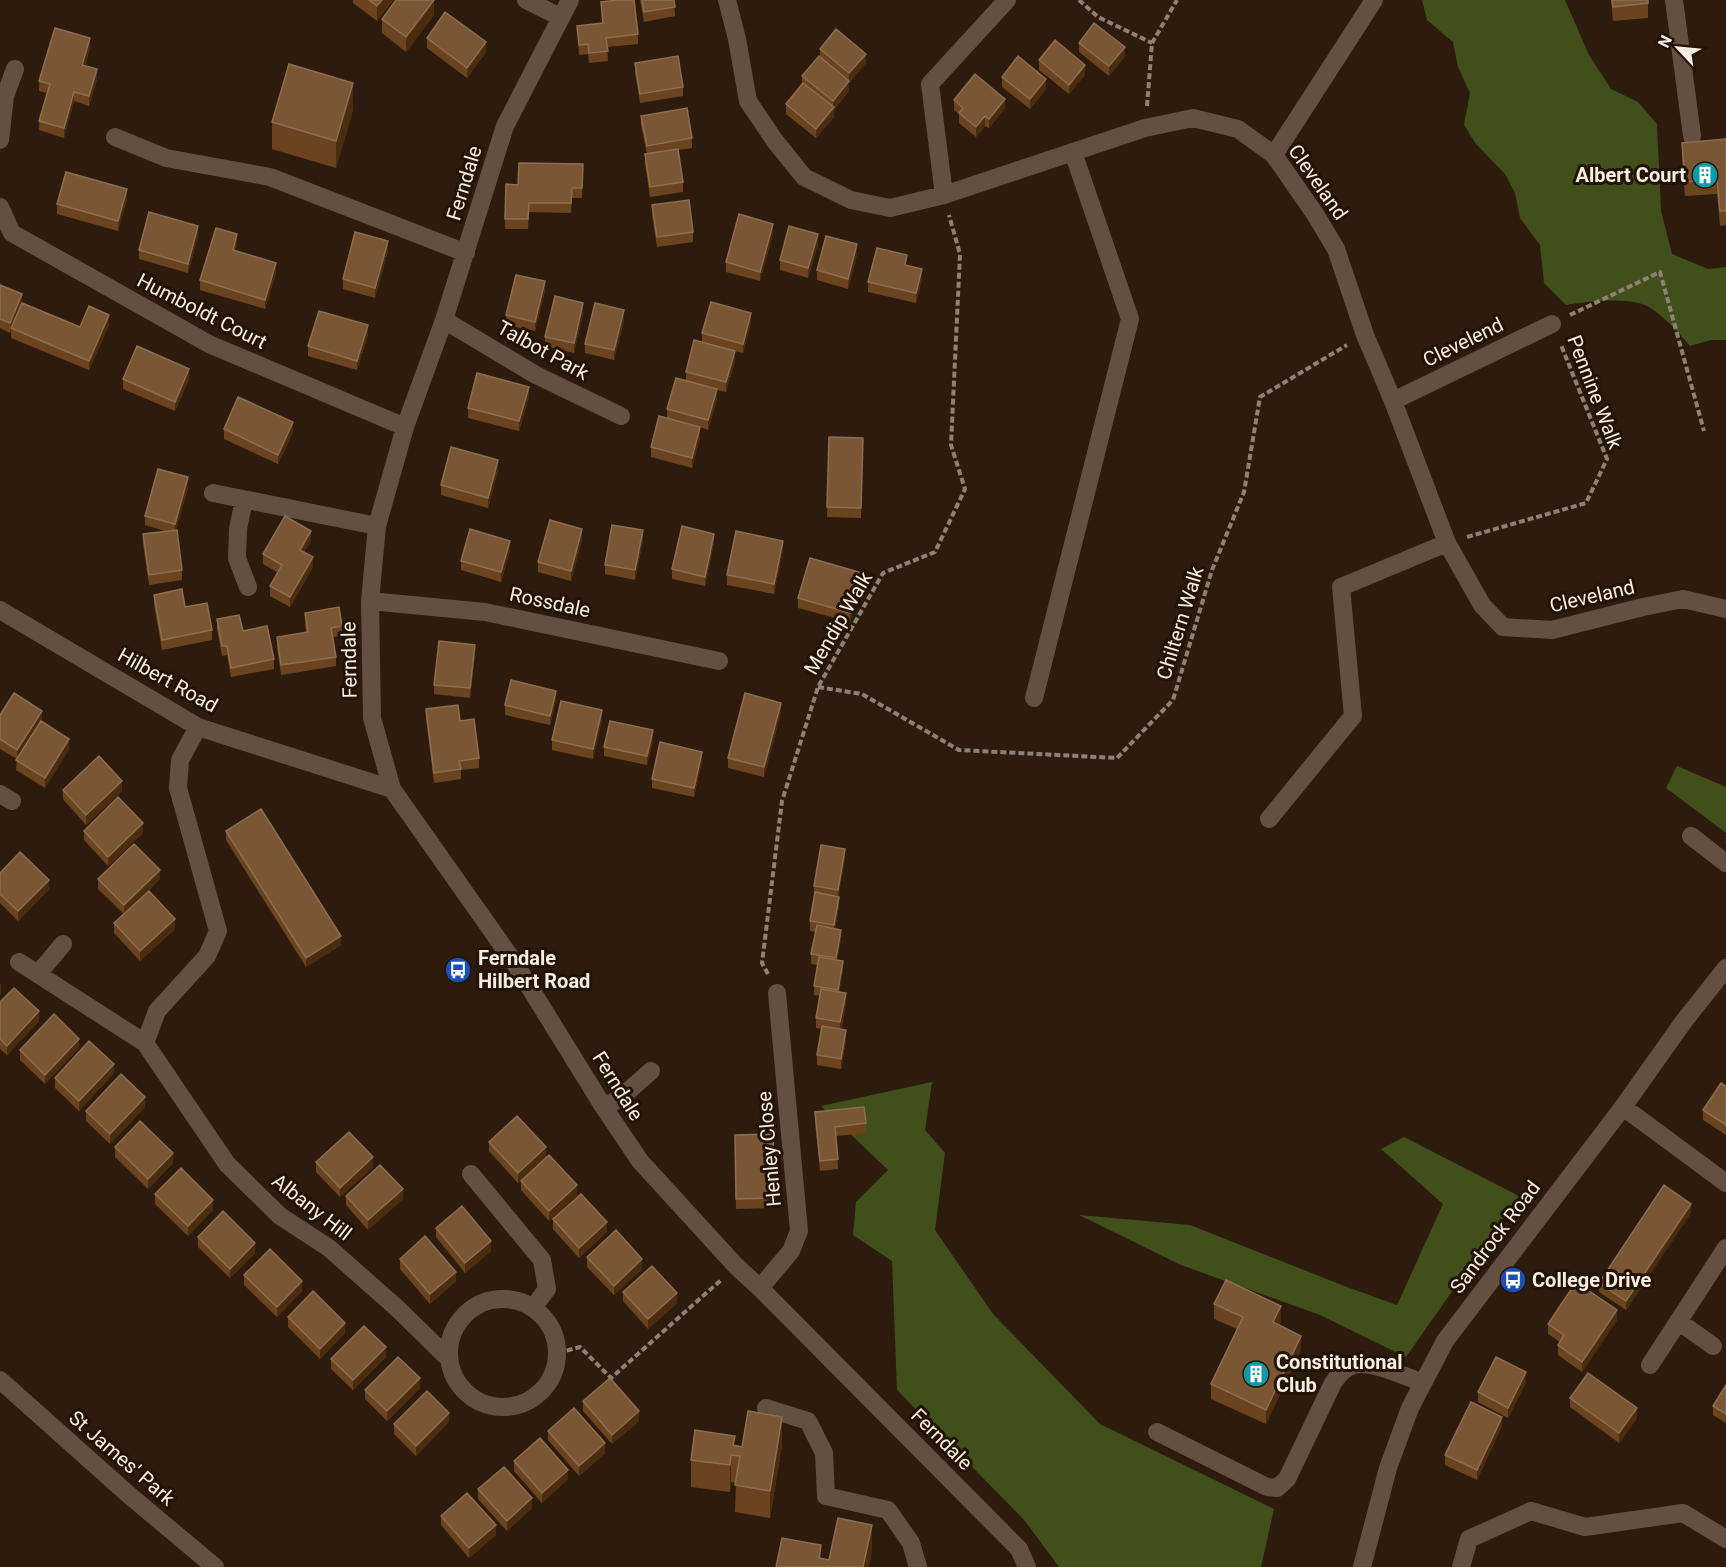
<svg xmlns="http://www.w3.org/2000/svg" width="1726" height="1567" font-family="Roboto,sans-serif">
<style>
.forest{fill:#414f1b}
.lines{fill:none;stroke-linecap:round;stroke-linejoin:round}
.path{stroke:#8f8175;stroke-width:4;stroke-dasharray:6 3;stroke-linecap:butt}
.minor{stroke:#635040;stroke-width:18}
.wall{fill:#6b441f}
.shaded-wall{fill:#4c2c0f}
.building{fill:#7a5634;stroke:#8e6e50;stroke-width:1.5}
.labels{text-anchor:middle;stroke-width:6;stroke-linejoin:round;paint-order:stroke}
.poi-label{font-size:20px;font-weight:bold;fill:#f9eee4;stroke:#231305;text-anchor:start}
.street-label{font-size:20px;fill:#f9eee4;stroke:#231305}
</style>
<rect width="100%" height="100%" fill="#2d1c0e"/>
<path class="forest" d="M1422 0H1565L1589 55 1611 89 1638 102 1657 124 1661 211 1672 254 1708 269 1726 267V340H1711L1690 346C1677 331 1663 314 1645 305 1626 297 1586 301 1566 305L1544 283 1540 245 1520 218 1515 193 1505 174 1476 144 1464 125 1470 93 1458 67 1453 42 1427 20Z
M1677 766 1726 787V833L1666 788Z
M932 1082 925 1130 945 1153 935 1230 993 1314 1100 1424 1274 1509 1261 1567H1059L1025 1521 897 1390 892 1261 853 1235 856 1202 888 1170 821 1106Z
M1404 1137 1519 1196 1406 1357 1320 1315 1181 1265 1079 1215 1190 1225 1347 1287 1397 1305 1443 1204 1381 1149Z"/>
<g class="lines">
<path class="path" d="M1079 0 1098 17 1152 43
M1147 106 1152 43 1177 0
M1570 315 1660 272 1704 431
M1467 537 1586 503 1607 459 1561 345
M818 687 862 694 959 750 1117 758 1173 700 1212 570 1244 492 1260 397 1347 345
M768 974 762 963 782 801 818 687 883 573 935 552 965 489 951 445 960 254 949 215
M558 1353 580 1347 611 1378 721 1280"/>
<path class="minor" d="M526 0 560 17
M570 0 505 126 444 320 405 427 377 526 370 601 372 718 392 789 514 962 603 1106 640 1161 736 1266 760 1288 1019 1549 1027 1567
M727 0 737 39 748 101 775 141 804 177 851 200 890 208 944 195 1145 128 1193 118 1238 129 1274 155 1315 214 1336 249 1365 335 1393 401 1447 543 1482 605 1503 627 1552 630 1643 607 1683 599 1726 609
M1674 0 1692 136
M115 137 166 158 270 177 466 253
M0 140 5 96 15 69
M1274 155 1374 0
M944 195 930 84 1007 0
M0 207 12 233 209 344 405 427
M444 320 536 375 621 416
M1393 401 1552 324
M213 493 377 526
M244 500 238 529 237 558 248 587
M370 601 485 612 719 661
M0 610 198 727 392 789
M1034 698 1130 319 1073 152
M198 727 180 760 178 788 218 931 207 956 157 1011 145 1043 227 1164 280 1216 329 1248 398 1309 449 1359
M0 794 12 801
M1269 819 1353 716 1341 587 1447 543
M1691 836 1726 863
M19 962 145 1043
M38 974 63 944
M603 1106 618 1100 651 1071
M1623 1107 1726 1183
M471 1174 542 1260 547 1289 533 1308
M760 1288 791 1251 799 1231 777 993
M449 1353a54 54 0 1 1 108 0a54 54 0 1 1-108 0Z
M1678 1321 1713 1346
M1650 1365 1726 1248
M0 1380 129 1495 215 1567
M766 1408 808 1421 824 1453 826 1496 888 1510 911 1543 918 1567
M1157 1432 1267 1487 1277 1488 1287 1479 1333 1383C1338 1375 1344 1368 1354 1365 1371 1360 1406 1377 1423 1383
M1362 1567 1388 1468 1410 1408 1445 1341 1623 1107 1684 1021 1726 968
M1461 1567 1469 1539 1531 1511 1585 1527 1683 1513 1726 1539"/>
</g>
<path class="wall" d="M353 0H393L377 21 353 3Z
M640 0H674L675 16 644 22Z
M1611 0H1648V18L1613 21Z
M601 2 638 34V44L607 47 608 61 589 63 588 54 579 55 577 26 602 23Z
M434 15 406 52 382 33V19Z
M427 38 486 52 467 78 427 48Z
M1079 43 1125 56 1109 76 1079 52Z
M90 48 85 66 97 79 89 106 74 101 64 138 39 130V121L47 93 39 91V81Z
M820 49 866 63 849 83V91L834 110V117L816 138 786 114V104L802 85V76L820 57Z
M1039 60 1085 75 1069 94 1039 70Z
M635 63 683 87V96L640 103 635 73Z
M1002 77 1046 89 1030 109 1002 87Z
M954 100 1005 108 989 128 985 126 976 137 959 123V114L954 110Z
M353 110 336 168 272 149V122Z
M641 116 692 138V148L678 150 683 182V192L650 197 645 164V154H647L641 125Z
M1726 139V225L1720 226 1717 194 1685 196 1682 157V143Z
M583 164 582 198H572L571 213 529 212 528 229H505L506 184 518 185Z
M127 199 118 231 57 214V204Z
M652 205 693 232V242L657 247 652 215Z
M773 233 760 281 726 272V262Z
M198 236 188 273 139 259V250Z
M237 244 235 251 276 273 265 309 200 290V280Z
M818 244 808 278 780 270V260Z
M388 251 375 298 343 289V279Z
M857 254 848 289 817 280V270Z
M907 265 922 279 916 303 868 292V282Z
M0 285 22 304 80 327 109 325 89 370 11 338V330L10 333 0 328Z
M545 291 535 331 506 325V315Z
M583 313 574 353 545 346V337Z
M624 320 614 360 585 353V344Z
M751 322 743 353 735 351V361L726 392 717 390V399L708 430 700 427V437L692 468 651 457V447L667 418V409L686 380V372L702 342V333Z
M368 335 357 370 308 356V346Z
M123 379H189L175 411 123 389Z
M529 397 519 431 468 418V408Z
M224 429 293 432 278 464 224 439Z
M829 437 863 438 861 518 827 517Z
M498 470 488 508 441 495V485Z
M188 487 176 530 182 570V580L149 585 143 544V534L165 531 145 525V516Z
M582 539 571 581 538 572V562Z
M311 540 304 552 313 567 290 607 270 596V586L277 572 263 564V554Z
M643 540 635 580 605 574V565Z
M714 543 705 586 672 579V569Z
M510 550 501 582 461 570V561Z
M783 550 774 594 727 585V575Z
M862 582 850 622 798 608V598Z
M154 595 185 607 212 630V640L162 650 154 605Z
M305 613 342 626V636L333 637 336 657V666L281 675 277 647V637L306 633 305 623Z
M217 619 243 631 274 659V669L231 677 227 655 222 656 217 629Z
M475 654 470 698 434 694V685Z
M556 700 550 725 505 715V705Z
M426 709 460 721 479 758V768L461 770V779L434 783 426 719Z
M781 712 764 777 728 768V758Z
M0 715 42 720V721L69 749 45 788 16 770 17 759 0 749Z
M602 720 593 759 552 750V740Z
M653 740 647 765 604 756V747Z
M702 761 694 797 652 788V779Z
M63 790 122 791 86 825 63 799Z
M84 831 143 833 108 866 84 840Z
M226 831 341 945 306 967 226 840Z
M845 859 838 897 839 906 835 929 841 939 837 960 843 971 839 992 846 1003 841 1030 846 1040 841 1069 817 1065V1055L822 1029 816 1028V1018L820 996 814 995V986L817 965 811 964V954L816 932 810 931V921L815 896H814V886Z
M0 873 49 889 18 921 0 903Z
M98 879H160L133 906 175 929 140 961 114 933V923L124 914 98 889Z
M0 1002 39 1021 7 1055 0 1049Z
M79 1048 45 1084 20 1060V1050Z
M114 1073 79 1111 55 1088V1078Z
M1726 1086V1135L1703 1120V1110Z
M145 1107 110 1144 86 1121V1111Z
M815 1112 866 1123V1133L836 1136 838 1169 820 1171 815 1122Z
M773 1134 775 1208 736 1209 735 1135Z
M489 1142 546 1157 518 1183 489 1151Z
M115 1147 173 1163 148 1189 115 1157Z
M316 1162 373 1167 340 1197 316 1172Z
M521 1181 577 1195 549 1221 521 1190Z
M155 1194 213 1210 188 1236 155 1204Z
M346 1196 403 1199 368 1230 346 1205Z
M1691 1213 1626 1310 1599 1292V1283Z
M553 1219 607 1232 579 1258 553 1229Z
M436 1228 491 1251 465 1273 436 1237Z
M198 1237 255 1253 230 1278 198 1247Z
M587 1257 642 1269 614 1295 587 1267Z
M400 1259 456 1281 430 1304 400 1269Z
M244 1275 302 1291 277 1317 244 1285Z
M623 1292 677 1303 648 1329 623 1301Z
M1214 1304 1281 1321 1279 1325 1301 1350 1266 1424 1211 1399V1384L1237 1329 1214 1319Z
M288 1317 345 1333 320 1359 288 1327Z
M1617 1320 1582 1372 1558 1355V1345L1560 1342 1548 1334V1324Z
M386 1357 353 1390 331 1369V1359Z
M1526 1382 1508 1418 1478 1402V1392Z
M1726 1385V1423L1713 1415V1406Z
M420 1388 387 1421 365 1399V1390Z
M1570 1398 1637 1418 1619 1443 1570 1407Z
M583 1401 639 1421 612 1444 583 1411Z
M449 1422 416 1456 394 1434V1424Z
M1502 1426 1477 1480 1445 1465V1455Z
M548 1431 605 1453 579 1476 548 1440Z
M782 1445 770 1518 735 1512 736 1483 731 1482 730 1492 691 1487V1460L735 1446 742 1447Z
M514 1461 568 1479 542 1503 514 1471Z
M478 1489 532 1508 507 1531 478 1499Z
M441 1516 496 1535 469 1558 441 1525Z"/>
<path class="shaded-wall" d="M382 0H393L377 21V6Z
M434 0V15L406 52V37Z
M90 38V48L82 75V65Z
M486 42V52L467 78V68Z
M1125 47V56L1109 76V66Z
M866 54V63L849 83V73Z
M1085 65V75L1069 94V85Z
M97 69V79L89 106V96Z
M1046 79V89L1030 109V99Z
M849 81V91L834 110V117L816 138V129L833 109V101Z
M353 83V110L336 168V141Z
M74 92V101L64 138V128Z
M1005 99V108L989 128V119Z
M985 116V126L976 137V127Z
M127 189V199L118 231V221Z
M773 224V233L760 281V272Z
M198 226V236L188 273V264Z
M237 234V244L233 260V250Z
M818 234V244L808 278V268Z
M388 241V251L375 298V288Z
M857 244V254L848 289V279Z
M276 263V273L265 309V300Z
M922 269V279L916 303V293Z
M545 281V291L535 331V322Z
M22 294V304L11 328 10 333V323Z
M583 303V313L574 353V343Z
M624 310V320L614 360V350Z
M751 313V322L743 353V344Z
M109 315V325L89 370V361Z
M368 325V335L357 370V361Z
M735 351V361L726 392V382Z
M189 369V379L175 411V402Z
M529 387V397L519 431V421Z
M717 389V399L708 430V420Z
M293 422V432L278 464V455Z
M700 427V437L692 468V458Z
M498 460V470L488 508V498Z
M188 477V487L175 534V524Z
M582 529V539L571 581V571Z
M643 530V540L635 580V570Z
M311 531V540L300 560V550Z
M714 534V543L705 586V577Z
M510 541V550L501 582V572Z
M783 541V550L774 594V584Z
M313 557V567L290 607V597Z
M862 573V582L850 622V613Z
M475 645V654L470 698V688Z
M556 691V700L550 725V716Z
M781 703V712L764 777V767Z
M602 710V720L593 759V749Z
M42 711V720L17 760V750Z
M653 730V740L647 765V756Z
M69 739V749L45 788V778Z
M702 752V761L694 797V788Z
M122 781V791L86 825V815Z
M143 823V833L108 866V857Z
M845 849V859L838 900V890Z
M160 870V879L124 915V905Z
M49 880V889L18 921V911Z
M839 897V906L834 935V925Z
M175 919V929L140 961V951Z
M841 930V939L836 968V958Z
M341 936V945L306 967V958Z
M843 961V971L838 1000V990Z
M1 984V994L0 995V985Z
M846 993V1003L840 1032V1022Z
M39 1011V1021L7 1055V1046Z
M846 1030V1040L841 1069V1059Z
M79 1039V1048L45 1084V1075Z
M114 1064V1073L79 1111V1101Z
M145 1097V1107L110 1144V1134Z
M546 1147V1157L518 1183V1173Z
M173 1153V1163L148 1189V1179Z
M373 1157V1167L340 1197V1188Z
M577 1185V1195L549 1221V1211Z
M403 1189V1199L368 1230V1220Z
M213 1200V1210L188 1236V1226Z
M1691 1204V1213L1626 1310V1301Z
M607 1222V1232L579 1258V1248Z
M491 1241V1251L465 1273V1263Z
M255 1243V1253L230 1278V1269Z
M642 1259V1269L614 1295V1286Z
M456 1272V1281L430 1304V1294Z
M302 1281V1291L277 1317V1307Z
M677 1293V1303L648 1329V1319Z
M1281 1306V1321L1273 1337V1322Z
M1617 1310V1320L1582 1372V1362Z
M345 1323V1333L320 1359V1349Z
M1301 1336V1350L1266 1424V1410Z
M386 1347V1357L353 1390V1380Z
M1526 1372V1382L1508 1418V1408Z
M420 1378V1388L387 1421V1411Z
M1637 1408V1418L1619 1443V1433Z
M639 1411V1421L612 1444V1435Z
M449 1413V1422L416 1456V1446Z
M782 1417V1445L770 1518V1491Z
M1502 1417V1426L1477 1480V1470Z
M605 1443V1453L579 1476V1466Z
M731 1455V1482L730 1492V1465Z
M568 1470V1479L542 1503V1493Z
M532 1498V1508L507 1531V1521Z
M496 1525V1535L469 1558V1548Z
M872 1525V1552L869 1567H863Z
M821 1545V1567L819 1558Z"/>
<path class="building" d="M369 0H382L377 6Z
M396 0H434L406 37 382 19Z
M618 0H634L638 34 606 38 608 51 589 53 588 44 579 45 577 26 603 23 601 2Z
M642 0H674L675 7 644 12Z
M1612 0H1648V3L1613 7Z
M445 12 486 42 467 68 427 38Z
M1094 23 1125 47 1109 66 1079 43Z
M55 28 90 38 82 65 97 69 89 96 74 92 64 128 39 121 50 84 39 81Z
M836 29 866 54 849 73 820 49Z
M1055 40 1085 65 1069 85 1039 60Z
M678 56 683 87 640 94 635 63Z
M819 56 849 81 833 101 802 76Z
M1018 56 1046 79 1030 99 1002 77Z
M289 64 353 83 336 141 272 122Z
M975 74 1005 99 989 119 985 116 976 127 959 113 963 108 954 100Z
M803 83 834 107 816 129 786 104Z
M687 108 692 138 647 146 641 116Z
M1726 139V211H1720L1717 179 1685 182 1682 143Z
M678 149 683 182 650 187 645 154Z
M519 163 583 164 582 188H572L571 203H529L528 219H505L506 184 518 185Z
M66 172 127 189 118 221 57 204Z
M689 200 693 232 657 237 652 205Z
M149 212 198 226 188 264 139 250Z
M739 214 773 224 760 272 726 262Z
M789 226 818 234 808 268 780 260Z
M216 228 237 234 233 250 276 263 265 300 200 280Z
M355 232 388 241 375 288 343 279Z
M826 236 857 244 848 279 817 270Z
M877 248 907 255 905 265 922 269 916 293 868 282Z
M516 275 545 281 535 322 506 315Z
M0 285 22 294 10 323 0 319Z
M555 296 583 303 574 343 545 337Z
M711 302 751 313 743 344 702 333Z
M22 303 80 327 89 306 109 315 89 361 11 328Z
M595 303 624 310 614 350 585 344Z
M319 311 368 325 357 361 308 346Z
M694 340 735 351 726 382 686 372Z
M137 346 189 369 175 402 123 379Z
M477 373 529 387 519 421 468 408Z
M676 378 717 389 708 420 667 409Z
M238 397 293 422 278 455 224 429Z
M659 416 700 427 692 458 651 447Z
M829 437 863 438 861 508 827 507Z
M451 447 498 460 488 498 441 485Z
M158 469 188 477 175 524 145 516Z
M285 516 311 531 300 550 313 557 290 597 270 586 282 565 263 554Z
M550 520 582 529 571 571 538 562Z
M612 525 643 530 635 570 605 565Z
M682 526 714 534 705 577 672 569Z
M470 529 510 541 501 572 461 561Z
M177 530 182 570 149 575 143 534Z
M736 531 783 541 774 584 727 575Z
M810 558 862 573 850 613 798 598Z
M182 589 185 607 207 603 212 630 162 640 154 595Z
M339 607 342 626 331 628 336 657 281 665 277 637 308 632 305 613Z
M239 615 243 631 267 626 274 659 231 668 227 646H222L217 619Z
M439 641 475 645 470 688 434 685Z
M511 680 556 691 550 716 505 705Z
M14 693 42 711 17 750 0 739V715Z
M745 693 781 703 764 767 728 758Z
M561 701 602 710 593 749 552 740Z
M458 705 460 721 474 719 479 758 459 761 461 769 434 773 426 709Z
M41 721 69 739 45 778 16 760Z
M610 721 653 730 647 756 604 747Z
M660 742 702 752 694 788 652 779Z
M99 756 122 781 86 815 63 790Z
M118 797 143 823 108 857 84 831Z
M261 809 341 936 306 958 226 831Z
M134 844 160 870 124 905 98 879Z
M821 845 845 849 838 890 814 886Z
M20 852 49 880 18 911 0 894V873Z
M149 891 175 919 140 951 114 923Z
M815 892 839 897 834 925 810 921Z
M817 925 841 930 836 958 811 954Z
M819 957 843 961 838 990 814 986Z
M14 988 39 1011 7 1046 0 1039V1002Z
M821 989 846 993 840 1022 816 1018Z
M54 1014 79 1039 45 1075 20 1050Z
M822 1026 846 1030 841 1059 817 1055Z
M89 1041 114 1064 79 1101 55 1078Z
M121 1074 145 1097 110 1134 86 1111Z
M1721 1083 1726 1086V1125L1703 1110Z
M864 1107 866 1123 835 1127 838 1159 820 1161 815 1112Z
M517 1116 546 1147 518 1173 489 1142Z
M140 1121 173 1153 148 1179 115 1147Z
M349 1132 373 1157 340 1188 316 1162Z
M773 1134 775 1198 736 1199 735 1135Z
M549 1155 577 1185 549 1211 521 1181Z
M380 1165 403 1189 368 1220 346 1196Z
M181 1168 213 1200 188 1226 155 1194Z
M1664 1185 1691 1204 1626 1301 1599 1283Z
M581 1194 607 1222 579 1248 553 1219Z
M462 1206 491 1241 465 1263 436 1228Z
M223 1211 255 1243 230 1269 198 1237Z
M616 1230 642 1259 614 1286 587 1257Z
M425 1236 456 1272 430 1294 400 1259Z
M270 1249 302 1281 277 1307 244 1275Z
M652 1266 677 1293 648 1319 623 1292Z
M1226 1280 1281 1306 1273 1322 1301 1336 1266 1410 1211 1384 1243 1317 1214 1304Z
M1576 1282 1617 1310 1582 1362 1558 1345 1564 1335 1548 1324Z
M313 1291 345 1323 320 1349 288 1317Z
M364 1326 386 1347 353 1380 331 1359Z
M398 1357 420 1378 387 1411 365 1390Z
M1496 1357 1526 1372 1508 1408 1478 1392Z
M1588 1373 1637 1408 1619 1433 1570 1398Z
M610 1378 639 1411 612 1435 583 1401Z
M1726 1385V1414L1713 1406Z
M427 1391 449 1413 416 1446 394 1424Z
M1471 1402 1502 1417 1477 1470 1445 1455Z
M574 1408 605 1443 579 1466 548 1431Z
M748 1411 782 1417 770 1491 735 1485 740 1456 731 1455 730 1465 691 1460 695 1430 735 1436 733 1445 742 1447Z
M540 1438 568 1470 542 1493 514 1461Z
M504 1467 532 1498 507 1521 478 1489Z
M467 1493 496 1525 469 1548 441 1516Z
M838 1518 872 1525 863 1567H776L782 1538 821 1545 819 1558 829 1560Z"/>
<defs>
<symbol id="building-disc" viewBox="-11 -11 22 22"><circle r="9.5" fill="#0f9aa8" stroke="#231305"/><path d="M-4-6H4V6H1V3H-1V6H-4ZM-2.5-4.3h1.7v1.8h-1.7ZM.8-4.3h1.7v1.8H.8ZM-2.5-1h1.7V.8h-1.7ZM.8-1h1.7V.8H.8Z" fill="#fff"/></symbol>
<symbol id="bus-disc" viewBox="-11 -11 22 22"><circle r="9.5" fill="#1a4fb4" stroke="#231305"/><path d="M-5-6H5V4H4V6H2V4H-2V6H-4V4H-5ZM-3.5-4V0h7V-4ZM-3.5 1.2v1.5H-2V1.2ZM2 1.2v1.5H3.5V1.2Z" fill="#fff"/></symbol>
</defs>
<g fill-rule="evenodd">
<use href="#building-disc" x="1690" y="160" width="30" height="30"/>
<use href="#bus-disc" x="443" y="955" width="30" height="30"/>
<use href="#bus-disc" x="1498" y="1265" width="30" height="30"/>
<use href="#building-disc" x="1241" y="1359" width="30" height="30"/>
</g>
<g class="labels">
<g class="poi-label">
<text x="1686" y="182" text-anchor="end">Albert Court</text>
<text x="478" y="965">Ferndale<tspan x="478" dy="23">Hilbert Road</tspan></text>
<text x="1532" y="1287">College Drive</text>
<text x="1276" y="1369">Constitutional<tspan x="1276" dy="23">Club</tspan></text>
</g>
<g class="street-label">
<text transform="translate(1318 182) rotate(55)" y="7">Cleveland</text>
<text transform="translate(464 183) rotate(-73)" y="7">Ferndale</text>
<text transform="translate(202 311) rotate(27)" y="7">Humboldt Court</text>
<text transform="translate(1463 342) rotate(-26)" y="7">Clevelend</text>
<text transform="translate(543 350) rotate(29)" y="7">Talbot Park</text>
<text transform="translate(1595 392) rotate(69)" y="7">Pennine Walk</text>
<text transform="translate(1592 596) rotate(-13)" y="7">Cleveland</text>
<text transform="translate(550 602) rotate(12)" y="7">Rossdale</text>
<text transform="translate(838 623) rotate(-60)" y="7">Mendip Walk</text>
<text transform="translate(1180 623) rotate(-73)" y="7">Chiltern Walk</text>
<text transform="translate(349 660) rotate(-91)" y="7">Ferndale</text>
<text transform="translate(168 680) rotate(29)" y="7">Hilbert Road</text>
<text transform="translate(618 1086) rotate(58)" y="7">Ferndale</text>
<text transform="translate(769 1149) rotate(-95)" y="7">Henley Close</text>
<text transform="translate(312 1207) rotate(38)" y="7">Albany Hill</text>
<text transform="translate(1495 1237) rotate(-53)" y="7">Sandrock Road</text>
<text transform="translate(942 1439) rotate(45)" y="7">Ferndale</text>
<text transform="translate(122 1458) rotate(41)" y="7">St James' Park</text>
</g>
</g>
<g transform="translate(1678 48) rotate(296)" stroke="#231305" stroke-width="4.5" paint-order="stroke">
<path d="M0-4.5L10 22L0 15L-10 22Z" fill="#f9eee4"/>
<text y="-9" font-size="16" font-weight="bold" text-anchor="middle" fill="#f9eee4">N</text>
</g>
</svg>
